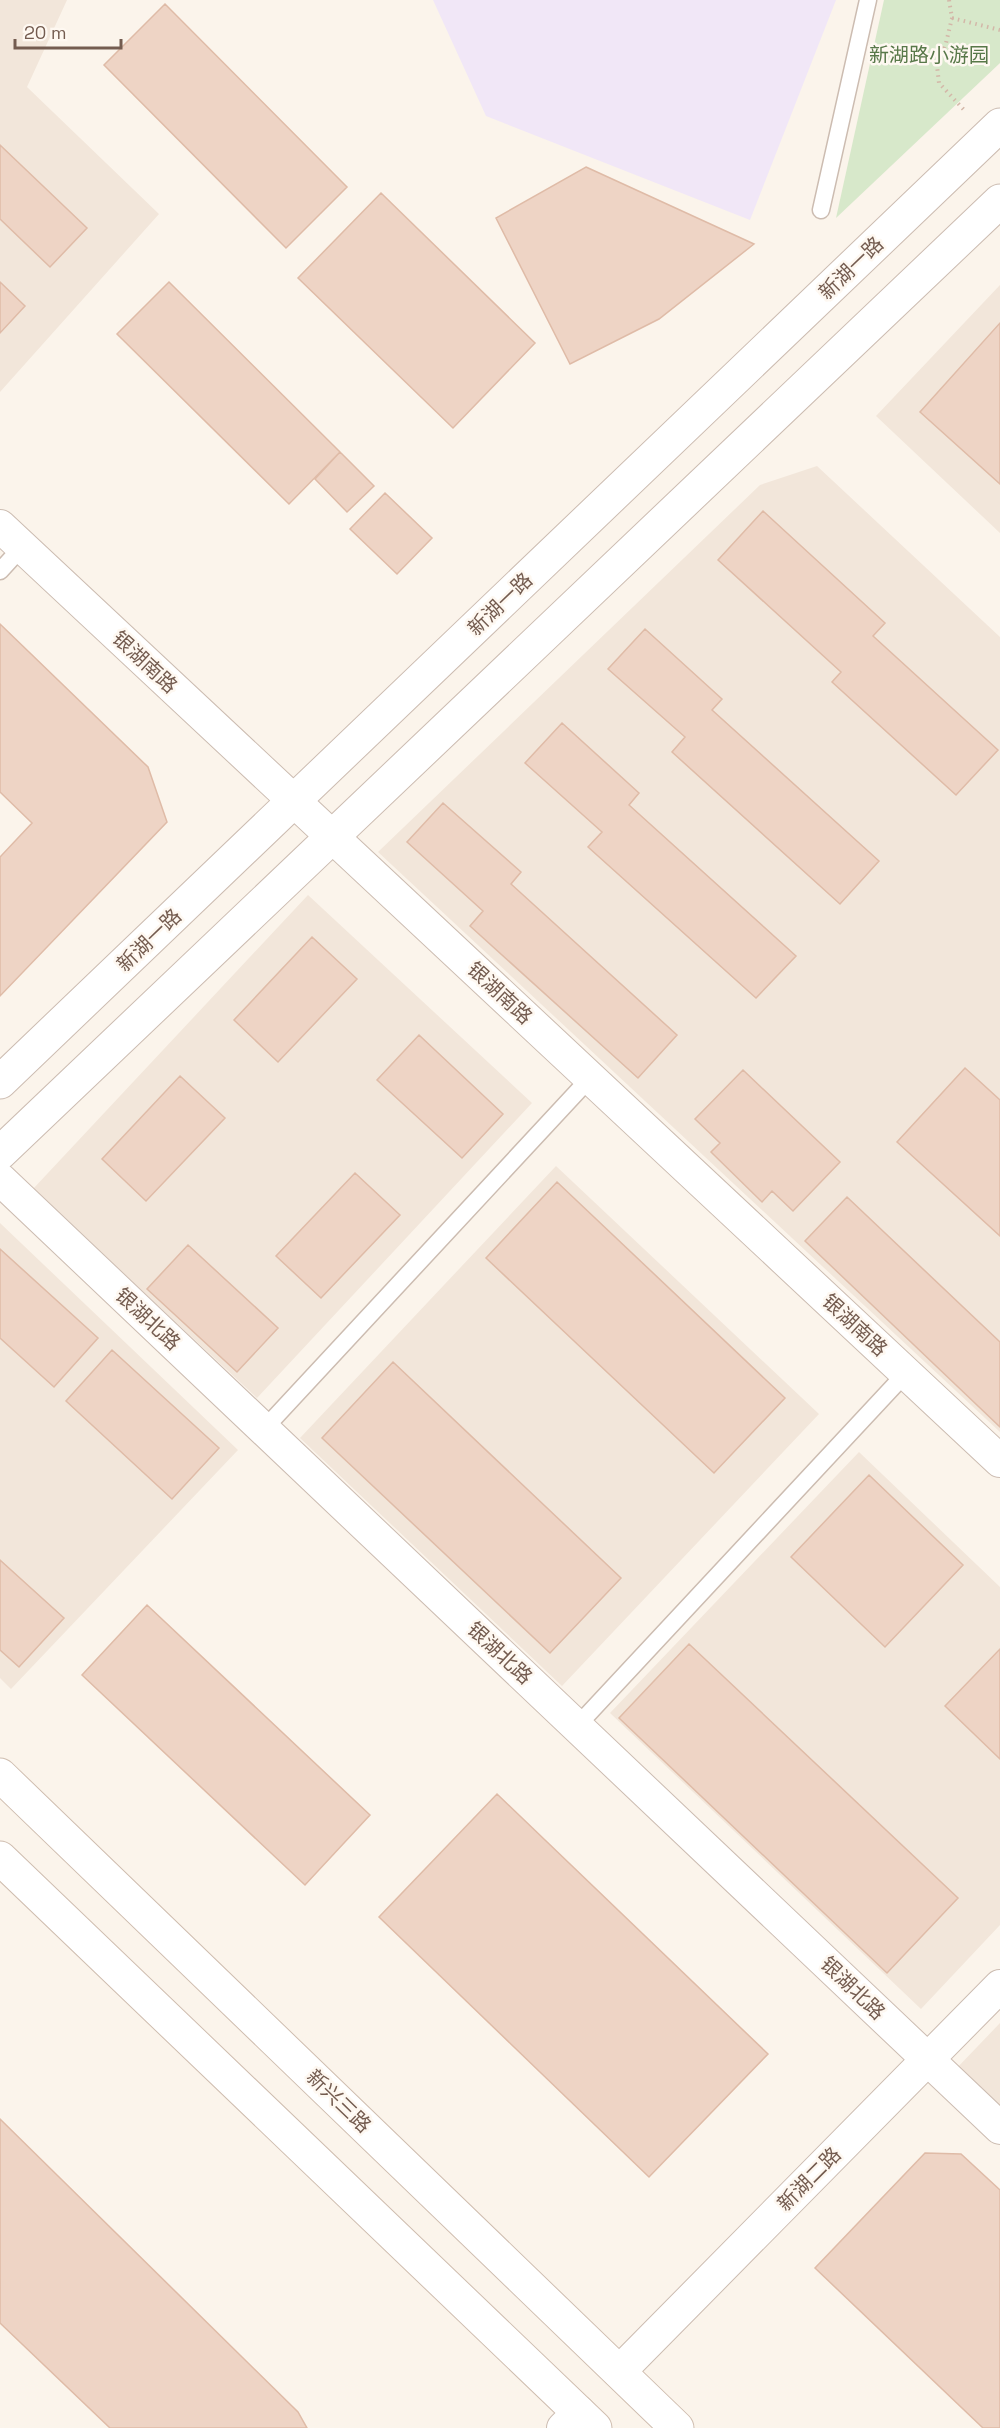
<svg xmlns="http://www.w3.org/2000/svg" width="1000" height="2428" font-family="'Space Grotesk','Noto Sans SC',sans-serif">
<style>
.residential{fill:#f2e6da}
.education{fill:#f1e7f7}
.green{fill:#d7e8ca}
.building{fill:#eed4c5;stroke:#dfbba7;stroke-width:1.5}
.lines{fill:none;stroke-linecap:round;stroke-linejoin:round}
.service-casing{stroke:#ccbcb1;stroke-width:19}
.minor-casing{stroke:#ccbcb1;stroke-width:34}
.tertiary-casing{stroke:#ccbcb1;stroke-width:35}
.secondary-casing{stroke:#cfbdaf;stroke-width:35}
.path{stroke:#d3b7a8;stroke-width:4;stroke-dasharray:1.5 4.5;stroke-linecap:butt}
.service{stroke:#fff;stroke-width:16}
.minor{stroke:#fff;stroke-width:32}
.tertiary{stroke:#fff;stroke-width:33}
.secondary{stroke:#fff;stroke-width:33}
.labels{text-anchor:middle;stroke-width:5;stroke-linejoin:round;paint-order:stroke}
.park-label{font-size:20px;fill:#587849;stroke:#fef8f1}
.street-label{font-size:20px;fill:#745c50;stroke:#fef8f1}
</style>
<rect width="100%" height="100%" fill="#fbf4eb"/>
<path class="residential" d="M0 0H67L27 87 159 214 0 392Z
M1000 285V533L876 416Z
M817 466 1000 637V1432L378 852 760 485Z
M308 895 532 1103 257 1398 33 1189Z
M556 1166 819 1414 562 1686 300 1438Z
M0 1223 238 1450 11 1689 0 1678Z
M859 1452 1000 1587V1925L921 2009 610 1713Z
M1000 2023V2112L955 2070Z"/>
<path class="education" d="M433 0H836L750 220 486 116Z"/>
<path class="green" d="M884 0H1000V63L836 218Z"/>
<path class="building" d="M165 4 347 187 286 248 104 65Z
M0 145 87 228 50 267 0 219Z
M586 167 754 244 659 319 570 364 496 218Z
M381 193 535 343 453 428 298 278Z
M0 282 25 306 0 333Z
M169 282 340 452 289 504 117 334Z
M1000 323V484L920 412Z
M340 452 374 486 347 512 315 479Z
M385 493 432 538 397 574 350 529Z
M763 511 885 623 873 636 998 750 956 795 832 682 841 672 718 560Z
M0 624 148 767 167 822 0 996V857L32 823 0 792Z
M645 629 722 699 712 710 879 861 840 904 672 752 685 737 608 669Z
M562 723 639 793 629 805 796 956 756 998 588 847 602 832 525 763Z
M443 803 521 872 511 884 677 1035 638 1078 470 926 483 911 407 842Z
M312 937 357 979 278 1062 234 1020Z
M419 1035 503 1114 462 1158 377 1080Z
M965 1068 1000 1100V1236L897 1142Z
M743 1070 840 1162 793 1211 772 1191 762 1202 711 1152 720 1143 695 1119Z
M180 1076 225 1118 146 1201 102 1159Z
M355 1173 400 1215 321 1298 276 1256Z
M557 1182 785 1398 714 1473 486 1258Z
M847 1197 1000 1342V1427L805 1241Z
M188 1245 278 1328 237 1372 147 1289Z
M0 1249 98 1338 54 1387 0 1338Z
M112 1350 219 1448 172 1499 66 1401Z
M393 1362 621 1578 550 1653 322 1438Z
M869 1475 963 1565 885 1647 791 1557Z
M0 1560 64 1618 19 1667 0 1650Z
M147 1605 370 1815 305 1885 82 1675Z
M689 1644 958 1898 887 1973 619 1718Z
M1000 1649V1759L945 1706Z
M497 1794 768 2054 649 2177 379 1917Z
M0 2119 298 2412 307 2428H110L0 2323Z
M925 2153 961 2154 1000 2190V2428H983L815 2268Z"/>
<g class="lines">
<defs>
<path id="service" d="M821 210 868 0
M0 571 22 547
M264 1429 590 1078
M577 1726 906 1373"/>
<path id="minor" d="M0 526 1000 1461
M0 1179 1000 2128
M619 2372 1000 1986
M563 2428 579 2412"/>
<path id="tertiary" d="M0 1082 1000 125
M0 1153 1000 201"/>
<path id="secondary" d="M0 1775 677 2428
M0 1858 595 2428"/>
</defs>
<use href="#service" class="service-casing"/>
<use href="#minor" class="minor-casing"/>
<use href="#tertiary" class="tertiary-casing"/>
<use href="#secondary" class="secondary-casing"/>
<path class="path" d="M949 0 952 18 946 43 937 66 939 83 966 112
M952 18 1000 30"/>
<use href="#service" class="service"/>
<use href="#minor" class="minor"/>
<use href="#tertiary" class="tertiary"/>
<use href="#secondary" class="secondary"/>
</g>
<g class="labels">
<g class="park-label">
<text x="929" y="62">新湖路小游园</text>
</g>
<g class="street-label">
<text transform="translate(851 268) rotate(-44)" y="7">新湖一路</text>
<text transform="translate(500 604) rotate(-44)" y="7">新湖一路</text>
<text transform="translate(145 662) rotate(43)" y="7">银湖南路</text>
<text transform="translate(149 940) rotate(-44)" y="7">新湖一路</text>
<text transform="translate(500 993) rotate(43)" y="7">银湖南路</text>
<text transform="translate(148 1319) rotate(43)" y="7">银湖北路</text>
<text transform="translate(855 1325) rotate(43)" y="7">银湖南路</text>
<text transform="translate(500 1653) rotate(43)" y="7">银湖北路</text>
<text transform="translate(853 1988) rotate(44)" y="7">银湖北路</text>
<text transform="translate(339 2101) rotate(44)" y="7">新兴三路</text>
<text transform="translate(809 2179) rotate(-45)" y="7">新湖二路</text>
</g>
</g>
<path d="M15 39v9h106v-9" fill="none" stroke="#745c50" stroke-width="3"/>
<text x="24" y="39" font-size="18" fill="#745c50" stroke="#fef8f1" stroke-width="4.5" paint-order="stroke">20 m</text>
</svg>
